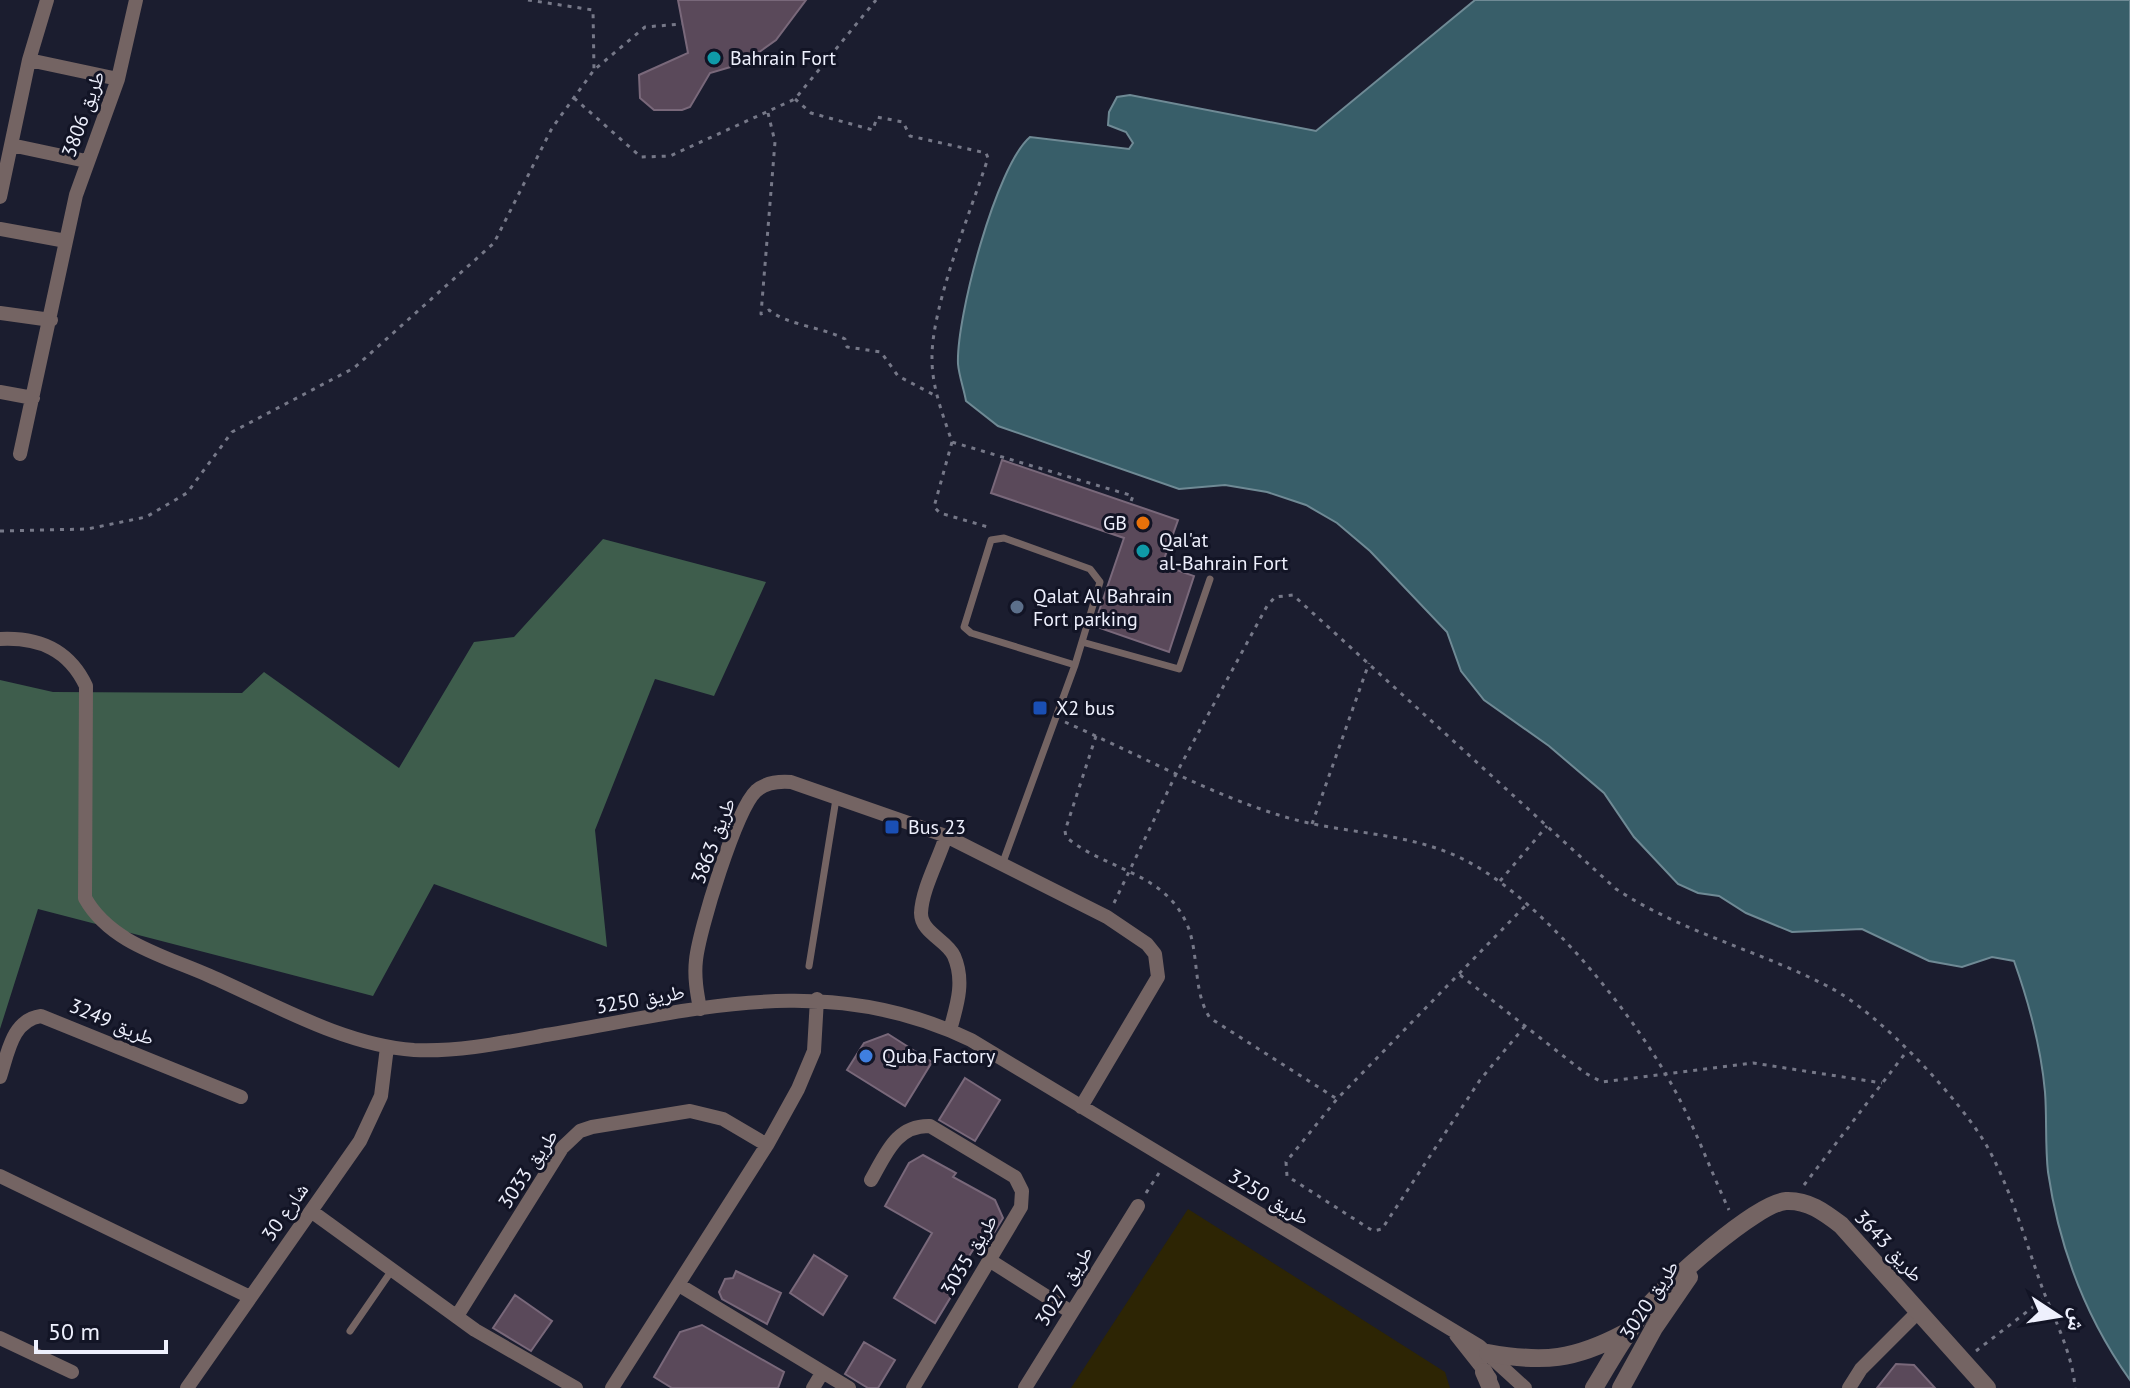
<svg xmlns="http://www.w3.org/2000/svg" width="2130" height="1388" font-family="'PT Sans','Noto Naskh Arabic',sans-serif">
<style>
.forest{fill:#3e5d4c}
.sand{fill:#2d2504}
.water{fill:#385e69;stroke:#6f8a95;stroke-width:2}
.building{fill:#5a495a;stroke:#79687a;stroke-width:2}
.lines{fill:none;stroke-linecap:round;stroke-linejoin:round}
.path{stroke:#767888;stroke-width:3;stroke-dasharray:4 6;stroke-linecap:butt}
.service{stroke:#746463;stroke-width:7}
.minor{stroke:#746463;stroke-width:14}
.tertiary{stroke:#746463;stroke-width:18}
.culture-dot{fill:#0f9aa8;stroke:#121425;stroke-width:3}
.food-dot{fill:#e8710a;stroke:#121425;stroke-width:3}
.service-dot{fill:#5c6f8a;stroke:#121425;stroke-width:3}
.transit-dot{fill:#1a4fb4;stroke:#121425;stroke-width:3}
.shop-dot{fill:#3f7fe0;stroke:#121425;stroke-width:3}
.labels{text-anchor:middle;stroke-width:6;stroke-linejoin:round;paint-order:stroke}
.poi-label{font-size:20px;fill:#eef0fd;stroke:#121425;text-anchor:start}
.street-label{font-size:20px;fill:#eef0fd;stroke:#121425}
</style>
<rect width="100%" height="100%" fill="#1b1d2f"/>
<path class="forest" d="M603 539 766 582 714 696 655 679 595 830 607 947 434 884 373 996 38 909 0 1029V680L53 692 242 693 264 672 399 768 474 642 514 637Z"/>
<path class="sand" d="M1188 1209 1445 1372 1450 1388H1071Z"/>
<path class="water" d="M1475 0H2130V1380C2086 1318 2059 1247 2048 1172 2045 1145 2047 1118 2045 1092 2041 1047 2029 1003 2014 961L1992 957 1962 967 1929 961 1862 929 1792 932 1746 913 1719 896 1698 893 1678 884 1634 837 1604 793 1549 746 1484 700 1461 671 1447 632 1370 551 1337 523 1306 505 1267 492 1225 485 1179 489 998 426 966 401C964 389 959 376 958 364 956 318 996 166 1030 137L1129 149 1133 143 1126 132 1108 125 1109 112 1117 97 1130 95 1316 131Z"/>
<path class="building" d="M678 0H806L776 40 744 63 710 73 690 107 682 110H654L640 98 639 75 688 53Z
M1002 460 1178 520 1162 565 1194 576 1169 652 1094 626 1124 538 991 493Z
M888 1034 932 1062 905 1106 847 1070 864 1043Z
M965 1078 1000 1100 975 1141 939 1120Z
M923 1155 956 1173 953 1177 995 1200 1003 1218 989 1241 981 1237 953 1282 958 1285 935 1323 894 1298 932 1233 885 1206 909 1163Z
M814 1255 847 1276 823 1315 790 1293Z
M736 1271 781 1293 767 1324 722 1299 719 1292 725 1279 733 1278Z
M515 1295 552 1321 531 1351 493 1328Z
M702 1325 784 1372 778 1388H672L654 1377 680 1332Z
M864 1342 895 1360 878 1388H868L845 1374Z
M1896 1364 1914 1365 1935 1388H1877Z"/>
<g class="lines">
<path class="path" d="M528 0 593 10 594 70
M574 98 641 157 670 156 795 99 876 0
M795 99 811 113 873 130 877 117 903 122 910 136 986 153 988 158C971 211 931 307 932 359 932 388 943 415 952 442L1133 496 1130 504
M768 113 775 142 761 314 769 310C787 325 822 327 845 339L847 347 881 352 898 376 938 397
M952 442 934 507 940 513 988 527
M0 531 87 529 146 517 187 493 232 432 354 368 494 243 552 128 594 70 645 27 682 24
M1065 722C1133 752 1212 795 1282 816 1346 836 1414 830 1474 865 1544 905 1625 1004 1665 1073 1691 1116 1708 1165 1729 1210
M1096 736 1065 831 1066 837C1105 870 1162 871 1186 922 1200 952 1192 991 1210 1018L1337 1099
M1312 824 1369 663
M1500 881 1547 826
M1114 903 1177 772 1267 606 1275 597 1293 595 1616 889C1683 933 1761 951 1831 988 1880 1014 1961 1100 1988 1148 2012 1192 2026 1243 2043 1290 2055 1320 2073 1356 2075 1388
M1460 975 1585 1073 1602 1082 1753 1063 1882 1083
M1525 1026 1480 1080 1382 1229 1373 1231 1287 1176 1286 1162 1337 1099 1528 903
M1804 1185 1907 1051
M1146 1193 1159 1173
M1976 1351 2046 1297"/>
<path class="service" d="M1082 642 1179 669 1210 579
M1003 862 1075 665 1100 582 1090 569 1004 538 991 540 964 627 971 633 1075 665
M809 966 836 799
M350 1331 392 1270"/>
<path class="minor" d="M29 60 118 79
M11 145 86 161
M0 197 29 60 47 0
M0 229 66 241
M0 313 51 320
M0 392 33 398
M20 454 76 195 118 79 136 0
M0 639C40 637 69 650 86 686L85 898C110 943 165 956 210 976 274 1004 343 1045 414 1050 458 1052 502 1043 546 1035 695 1010 827 970 971 1040L1479 1346 1525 1388
M946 836C939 859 922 889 921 913 921 933 947 940 954 956 965 981 957 1005 950 1030
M700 1009C697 993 694 977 696 960 699 930 736 810 756 791 766 782 778 781 791 782L946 836 1107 917 1147 944 1155 954 1158 977 1081 1107
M0 1077C8 1053 12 1020 41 1016L241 1097
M0 1176 250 1297
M871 1180C886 1154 896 1125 930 1126L1015 1177 1022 1191 1021 1207 913 1388
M311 1211 475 1330 576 1388
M989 1260 1071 1312
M679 1285 849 1388
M457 1316 562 1148 580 1131 592 1127 690 1111 723 1119 767 1145
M1456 1335 1490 1378
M0 1338 72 1372
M187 1388 360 1141 381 1096 387 1047
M612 1388 767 1145 798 1089 814 1051 817 999
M813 1388 822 1373
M1025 1388 1138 1206
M1849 1388 1861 1369 1919 1311"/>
<path class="tertiary" d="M1488 1353C1544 1363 1574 1360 1625 1333
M1484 1372 1491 1388
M1594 1388C1610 1362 1625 1333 1645 1310 1665 1285 1756 1203 1786 1201 1808 1200 1824 1212 1841 1225L1987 1388
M1621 1388 1654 1328 1689 1277"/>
</g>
<g class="culture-dot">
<circle cx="714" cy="58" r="8"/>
<circle cx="1143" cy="551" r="8"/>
</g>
<circle class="food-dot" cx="1143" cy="523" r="8"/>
<circle class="service-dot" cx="1017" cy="607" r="8"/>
<g class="transit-dot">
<rect x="1032" y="700" width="16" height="16" rx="4"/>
<rect x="884" y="819" width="16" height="16" rx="4"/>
</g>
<circle class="shop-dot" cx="866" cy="1056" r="8"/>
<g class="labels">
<g class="poi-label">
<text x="730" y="65">Bahrain Fort</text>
<text x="1127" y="530" text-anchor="end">GB</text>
<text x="1159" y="547">Qal'at<tspan x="1159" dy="23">al-Bahrain Fort</tspan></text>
<text x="1033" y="603">Qalat Al Bahrain<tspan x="1033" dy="23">Fort parking</tspan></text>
<text x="1056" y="715">X2 bus</text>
<text x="908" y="834">Bus 23</text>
<text x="882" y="1063">Quba Factory</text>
</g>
<g class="street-label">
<text transform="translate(83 114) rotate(-70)" y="7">طريق 3806</text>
<text transform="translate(713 841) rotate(-69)" y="7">طريق 3863</text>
<text transform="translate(640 999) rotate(-10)" y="7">طريق 3250</text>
<text transform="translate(112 1022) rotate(23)" y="7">طريق 3249</text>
<text transform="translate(528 1169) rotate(-56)" y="7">طريق 3033</text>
<text transform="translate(1269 1197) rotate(31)" y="7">طريق 3250</text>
<text transform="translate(285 1212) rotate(-55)" y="7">شارع 30</text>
<text transform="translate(1889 1246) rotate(47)" y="7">طريق 3643</text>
<text transform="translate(969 1255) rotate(-59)" y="7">طريق 3035</text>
<text transform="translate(1064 1286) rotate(-58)" y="7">طريق 3027</text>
<text transform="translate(1649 1300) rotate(-57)" y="7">طريق 3020</text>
</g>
</g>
<g transform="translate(2058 1316) rotate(102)" stroke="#121425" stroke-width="6" paint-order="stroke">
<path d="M0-6L14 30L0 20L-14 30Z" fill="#eef0fd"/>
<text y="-12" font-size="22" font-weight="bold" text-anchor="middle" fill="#eef0fd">ش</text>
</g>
<path d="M36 1340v12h130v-12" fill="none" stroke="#eef0fd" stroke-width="4"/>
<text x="48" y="1340" font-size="24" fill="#eef0fd" stroke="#121425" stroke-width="6" paint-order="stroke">50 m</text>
</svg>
